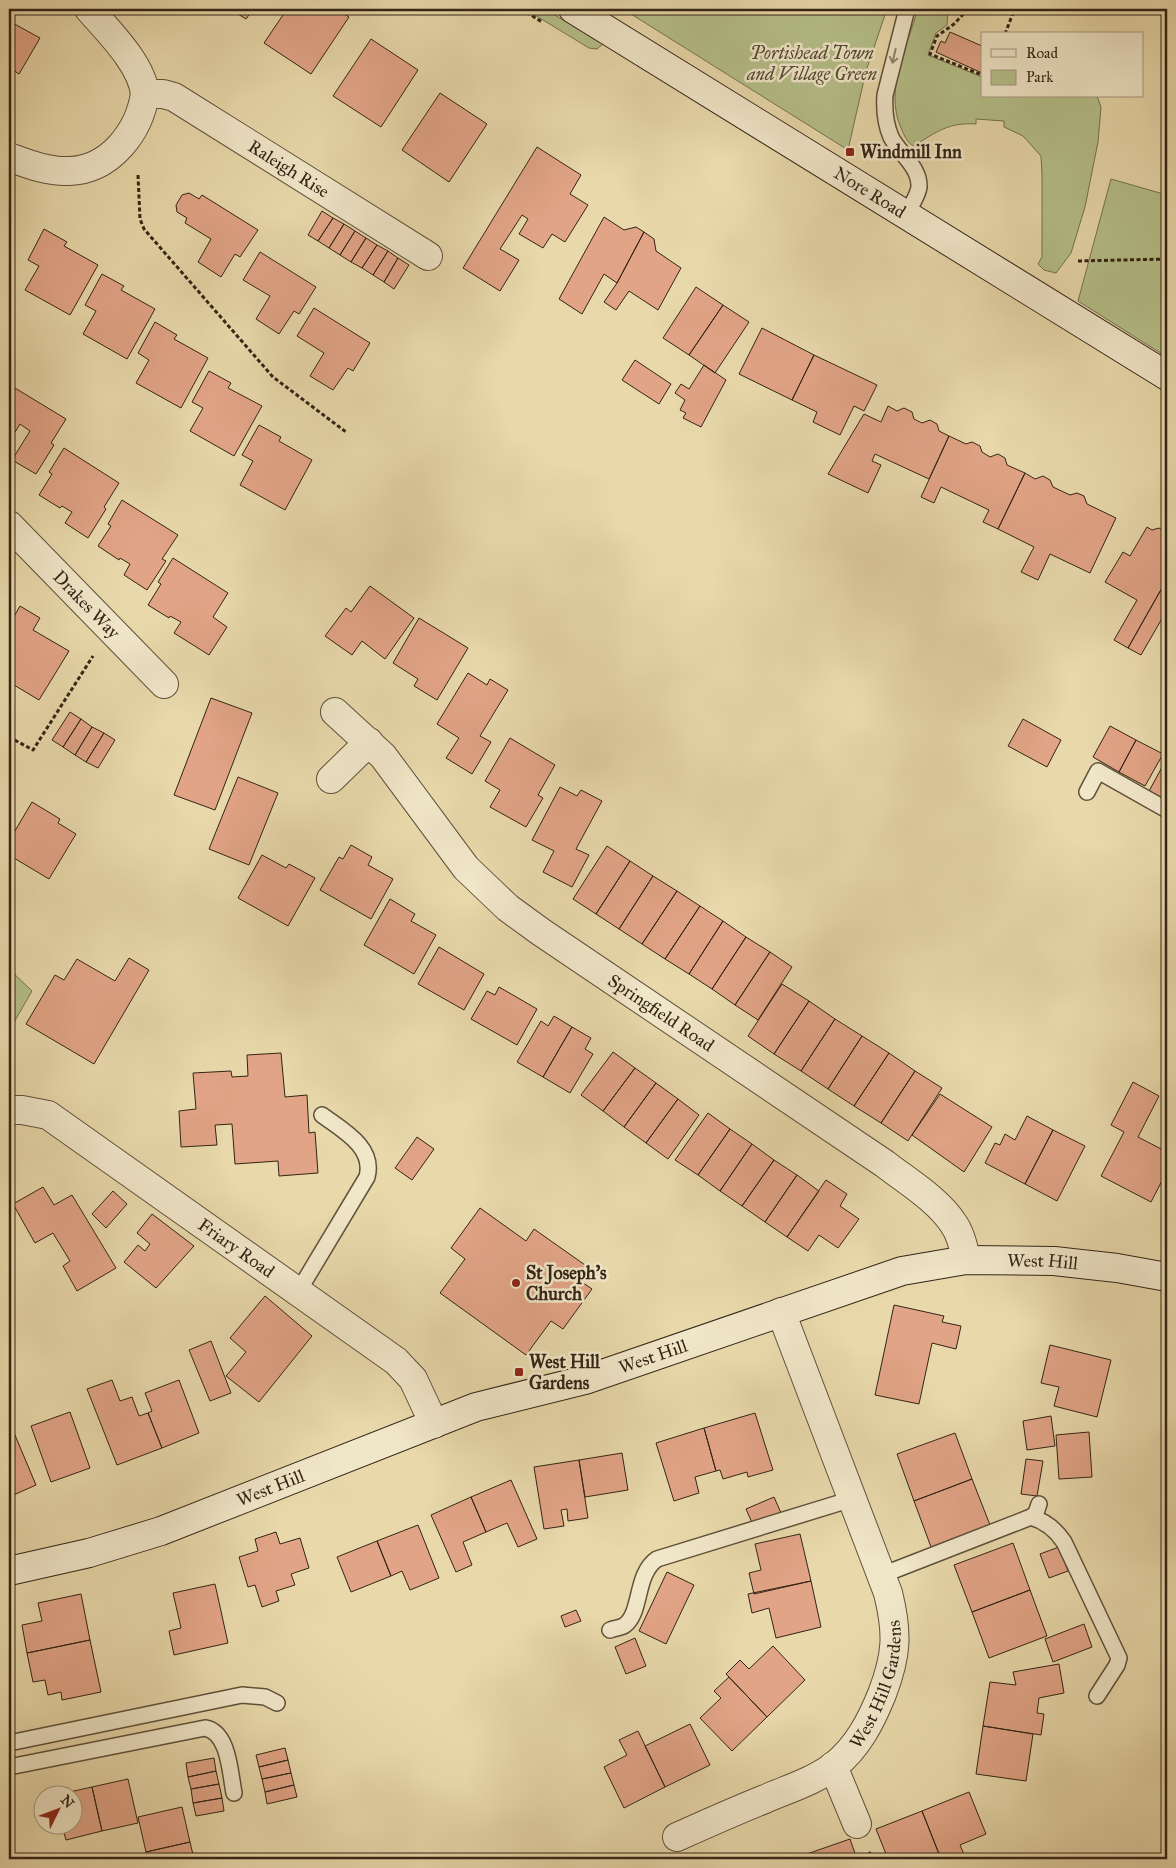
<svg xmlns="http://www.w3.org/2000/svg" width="1176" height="1868" font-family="'IM FELL Great Primer',serif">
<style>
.green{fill:#b5bf89;stroke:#747250}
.building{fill:#e1a486;stroke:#332416}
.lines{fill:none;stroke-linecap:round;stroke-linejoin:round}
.lane-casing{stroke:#60513b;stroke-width:18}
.street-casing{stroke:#60513b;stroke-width:30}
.secondary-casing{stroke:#332416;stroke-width:30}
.path{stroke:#332416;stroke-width:3;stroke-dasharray:4 2.5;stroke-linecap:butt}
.lane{stroke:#f0e6c8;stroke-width:15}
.street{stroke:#f0e6c8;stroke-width:28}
.secondary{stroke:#f0e6c8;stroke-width:28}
.oneway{stroke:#92856f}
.poi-dot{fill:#8f2418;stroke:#f0e6c8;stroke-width:2}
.labels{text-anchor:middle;stroke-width:5;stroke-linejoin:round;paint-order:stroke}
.park-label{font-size:18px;font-style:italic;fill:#544b33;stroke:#f0e6c8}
.poi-label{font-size:18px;font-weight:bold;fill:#332416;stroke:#f0e6c8;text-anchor:start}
.street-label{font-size:18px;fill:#332416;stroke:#f0e6c8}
</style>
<rect width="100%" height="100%" fill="#e8d8aa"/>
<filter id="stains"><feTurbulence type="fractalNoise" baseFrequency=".004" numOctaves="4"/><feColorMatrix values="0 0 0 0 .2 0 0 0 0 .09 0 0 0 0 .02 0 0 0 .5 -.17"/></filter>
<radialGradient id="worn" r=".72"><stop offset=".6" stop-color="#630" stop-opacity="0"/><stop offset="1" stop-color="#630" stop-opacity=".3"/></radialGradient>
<path class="green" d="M525 9H545L603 44 597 49 589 48Z
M623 9H887L866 71 848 150Z
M918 9H948L947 25 936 33 928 55 982 77V96H1097L1101 107 1098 142 1085 207 1071 253 1056 273 1044 270 1038 264 1042 257V174L1041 156 1023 136 1004 127V121L976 119V124C949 122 936 132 914 146 907 143 904 135 901 128 884 89 907 47 918 9Z
M1111 179 1167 195V357L1078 301Z
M9 969 32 991 9 1031Z"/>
<path class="building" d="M230 9H253L246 19Z
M287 9H336L349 17 311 74 264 43Z
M9 21 40 38 19 74 10 68 9 70Z
M950 32 982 46V73L936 52 941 41 945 43Z
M371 39 418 70 381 127 333 96Z
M440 93 487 124 449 182 402 150Z
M537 147 581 175 570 194 588 205 565 242 552 234 543 248 519 234 528 219 522 215 500 249 519 260 500 291 463 268Z
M189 193 199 199 202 195 258 230 240 257 235 254 221 277 198 262 211 239 185 223 187 218 177 212 176 205 182 195Z
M322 211 333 218 318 241 308 235Z
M604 217 624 230 636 227 644 232 617 283 604 274 582 314 559 299Z
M333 218 344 224 329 248 318 241Z
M344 224 355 231 340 255 329 248Z
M44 229 67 242 64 246 98 265 70 315 25 290 39 266 28 260Z
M355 231 366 238 351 262 340 255Z
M644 232 654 239 656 251 681 268 658 310 629 291 616 310 604 302 617 283Z
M366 238 377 245 362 268 351 262Z
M377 245 388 251 373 275 362 268Z
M388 251 398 258 384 282 373 275Z
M260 252 316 287 299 314 294 311 279 334 256 319 270 296 243 280Z
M398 258 409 265 394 289 384 282Z
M102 274 124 286 121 290 155 309 127 359 83 334 96 311 85 305Z
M696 287 723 305 689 355 663 338Z
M723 305 749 322 715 373 689 355Z
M314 308 370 343 353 371 348 368 333 390 310 376 324 353 297 336Z
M155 322 177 335 174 339 208 358 181 408 136 383 149 360 138 353Z
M762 328 814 355 792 400 739 374Z
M814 355 877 385 864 411 854 406 840 435 813 422 817 412 792 400Z
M635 360 671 384 659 404 622 380Z
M704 365 726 380 701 427 683 418 686 413 680 410 685 400 675 393 681 384 689 389Z
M209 371 231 383 228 388 262 406 234 456 190 431 203 408 192 402Z
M10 385 66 419 51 443 54 445 36 474 12 460 30 431 20 424 9 442V387Z
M888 406 897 411 904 408 912 412 914 419 922 423 930 420 937 424 939 431 949 436 929 479 875 454 872 461 881 465 868 493 828 474 864 414 881 422Z
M259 425 281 437 279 441 312 460 285 510 240 485 253 461 242 455Z
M949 436 966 444 972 442 980 446 982 452 990 457 998 454 1005 458 1007 465 1025 473 998 529 983 522 989 510 941 487 934 503 921 497Z
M64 448 119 483 104 507 106 509 88 538 65 523 72 512 62 506 60 508 39 495 52 474 49 472Z
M1025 473 1035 479 1043 476 1050 480 1053 487 1070 495 1077 493 1084 496 1087 504 1116 518 1090 573 1050 554 1038 580 1021 572 1034 547 998 529Z
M122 500 178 535 162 559 166 561 147 590 124 575 130 564 120 558 119 560 98 546 111 526 108 524Z
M1147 527 1152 530 1159 528 1165 532 1167 539V579L1128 648 1114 640 1137 600 1105 582 1123 552 1130 556Z
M173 558 228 593 213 617 227 627 209 655 174 633 181 622 170 616 169 618 148 605 161 584 158 582Z
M1167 579V617L1164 615 1141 655 1128 648Z
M370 586 414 618 385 659 362 641 352 655 325 636 346 608 351 612Z
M20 606 40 618 33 630 69 651 39 700 9 682V658L12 652 9 649V625Z
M419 618 468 648 437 700 414 686 418 679 393 663Z
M468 673 487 685 490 679 508 690 480 736 491 742 472 774 446 758 459 738 437 724Z
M211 698 252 713 215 810 174 795Z
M70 712 81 719 63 747 52 740Z
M81 719 92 727 75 755 63 747Z
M1023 719 1061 740 1047 767 1008 746Z
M1110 726 1136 740 1119 772 1093 757Z
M92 727 104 733 86 762 75 755Z
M104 733 115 740 98 768 86 762Z
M510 738 555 765 538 795 543 798 526 827 490 807 500 790 485 781Z
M1136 740 1163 754 1145 786 1119 772Z
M1167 758V803L1148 793Z
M238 777 278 793 249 865 209 849Z
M560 787 577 796 581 790 602 801 576 849 589 855 572 887 543 872 554 851 532 840Z
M32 802 60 819 58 823 76 834 49 879 9 855V841Z
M351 845 372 857 368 865 393 879 371 919 320 890 339 857 343 859Z
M607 846 630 861 596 914 573 899Z
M262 855 286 868 289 864 315 878 288 926 238 898Z
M630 861 653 876 619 929 596 914Z
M653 876 677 891 642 944 619 929Z
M677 891 700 906 665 959 642 944Z
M390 899 415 914 411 921 436 935 414 974 364 945Z
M700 906 723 921 689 974 665 959Z
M723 921 746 937 712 989 689 974Z
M746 937 770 952 735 1005 712 989Z
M439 947 484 974 464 1010 418 984Z
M770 952 792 967 758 1020 735 1005Z
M129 958 149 970 94 1064 26 1024 55 975 64 980 77 959 115 981Z
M782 984 809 1001 774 1054 748 1036Z
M499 987 537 1009 517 1045 471 1019 487 991 495 995Z
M809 1001 835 1019 801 1071 774 1054Z
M554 1016 572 1027 543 1077 517 1062 541 1021 548 1026Z
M835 1019 862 1036 828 1089 801 1071Z
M572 1027 591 1038 585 1049 593 1054 570 1093 543 1077Z
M862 1036 889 1053 854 1106 828 1089Z
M613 1052 635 1068 603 1111 581 1095Z
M281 1053 285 1097 307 1095 309 1133 315 1132 318 1173 279 1176 278 1161 235 1164 232 1124 215 1125 217 1145 181 1147 179 1111 196 1109 193 1073 231 1071 232 1077 248 1076 247 1055Z
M889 1053 915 1071 881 1123 854 1106Z
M635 1068 656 1083 624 1127 603 1111Z
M915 1071 942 1088 908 1141 881 1123Z
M1133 1082 1159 1096 1138 1137 1167 1152V1171L1151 1202 1101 1176 1124 1132 1111 1125Z
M656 1083 678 1099 646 1143 624 1127Z
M940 1094 992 1127 964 1172 912 1135Z
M678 1099 699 1115 668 1159 646 1143Z
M708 1113 730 1129 698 1175 675 1160Z
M1027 1116 1053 1130 1025 1184 985 1163 995 1143 1000 1145 1005 1134 1015 1140Z
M730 1129 752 1144 720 1191 698 1175Z
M1053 1130 1085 1146 1057 1201 1025 1184Z
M417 1137 434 1149 412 1180 395 1168Z
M752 1144 774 1160 742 1206 720 1191Z
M774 1160 797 1175 765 1222 742 1206Z
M797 1175 819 1191 787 1237 765 1222Z
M826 1180 847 1194 840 1206 859 1219 838 1248 819 1235 808 1251 787 1237Z
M43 1187 54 1205 72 1195 116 1268 77 1291 63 1266 70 1261 53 1233 35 1243 13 1204Z
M113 1191 127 1204 106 1228 92 1214Z
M1167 1207V1221L1161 1218Z
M480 1208 526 1241 534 1229 585 1265 576 1278 592 1289 563 1329 551 1321 526 1355 440 1293 465 1259 451 1248Z
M152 1214 194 1246 156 1288 124 1262 138 1245 145 1251 150 1244 137 1233Z
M265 1296 312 1336 259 1402 226 1376 246 1352 230 1338Z
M894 1305 944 1316 942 1322 961 1326 956 1349 932 1343 919 1404 875 1395Z
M211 1341 231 1393 210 1401 189 1350Z
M1050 1345 1111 1360 1097 1417 1054 1406 1059 1387 1041 1383Z
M112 1380 120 1401 132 1397 139 1416 148 1413 162 1448 117 1465 87 1389Z
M179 1380 199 1433 162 1448 148 1413 152 1411 145 1393Z
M70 1412 90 1468 51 1482 31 1426Z
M755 1413 773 1470 748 1477 747 1472 723 1479 720 1470 716 1471 704 1428Z
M1051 1416 1055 1446 1027 1450 1023 1421Z
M12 1428 36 1485 9 1497V1430Z
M704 1428 716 1471 695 1477 699 1493 674 1501 656 1443Z
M1089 1432 1092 1477 1059 1479 1056 1435Z
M955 1433 972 1479 914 1501 897 1454Z
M622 1453 628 1490 585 1497 579 1460Z
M1026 1459 1043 1461 1037 1496 1021 1494Z
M579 1460 588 1518 568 1521 567 1509 561 1510 564 1526 544 1529 534 1467Z
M972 1479 990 1525 931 1547 914 1501Z
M511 1480 537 1539 518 1547 507 1523 486 1532 471 1497Z
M471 1497 486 1532 463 1542 472 1565 456 1572 431 1515Z
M774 1497 781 1513 753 1525 746 1509Z
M418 1525 439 1578 410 1590 402 1571 391 1576 377 1541Z
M276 1532 280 1544 300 1538 309 1568 291 1574 295 1585 276 1591 279 1601 262 1607 255 1585 248 1587 239 1557 258 1551 255 1539Z
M800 1534 811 1581 754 1594 749 1573 761 1570 755 1544Z
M377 1541 391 1576 351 1592 337 1557Z
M1013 1543 1030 1590 972 1612 954 1565Z
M1059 1547 1068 1571 1049 1578 1040 1554Z
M667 1572 694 1585 666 1644 639 1631Z
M811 1581 821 1627 776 1638 769 1608 752 1613 748 1594Z
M215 1584 228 1643 174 1655 169 1631 181 1628 173 1593Z
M1030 1590 1047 1636 989 1658 972 1612Z
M81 1594 90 1640 27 1653 22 1625 42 1621 38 1603Z
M576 1610 581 1621 565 1627 561 1616Z
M1084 1624 1092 1647 1053 1662 1045 1639Z
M635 1638 646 1666 626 1674 615 1647Z
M90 1640 101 1692 62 1700 61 1692 48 1695 45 1680 33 1682 27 1653Z
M773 1646 805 1680 767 1717 726 1674 740 1660 749 1669Z
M1059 1664 1064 1693 1039 1698 1037 1713 1044 1714 1041 1735 983 1726 990 1682 1016 1685 1013 1672Z
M729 1677 767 1717 732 1751 700 1718 721 1698 714 1691Z
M690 1724 710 1765 665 1787 645 1746Z
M983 1726 1033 1734 1026 1781 976 1774Z
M638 1731 665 1787 624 1808 604 1767 627 1755 619 1740Z
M285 1748 288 1760 259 1767 256 1755Z
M214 1758 216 1771 188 1777 186 1763Z
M288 1760 291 1773 262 1779 259 1767Z
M216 1771 219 1784 191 1789 188 1777Z
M291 1773 294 1785 265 1792 262 1779Z
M128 1779 138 1823 102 1831 92 1787Z
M219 1784 222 1798 193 1803 191 1789Z
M294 1785 297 1797 267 1804 265 1792Z
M92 1787 102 1831 66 1840 62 1826H72V1796L56 1795Z
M969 1792 986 1834 960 1845 966 1859H941L922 1811Z
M222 1798 224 1811 196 1816 193 1803Z
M182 1807 190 1842 146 1852 138 1817Z
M922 1811 941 1859H918L917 1856 908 1859H888L876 1829Z
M850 1839 857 1859H805L804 1855Z
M190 1842 194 1859H148L146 1852Z"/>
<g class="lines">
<defs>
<path id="lane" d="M906 215C910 207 918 196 919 187 920 167 899 153 891 137 885 123 884 109 885 95L907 9
M1087 792 1098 771 1167 810
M298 1292 367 1177C375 1147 342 1130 322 1115
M1031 1517C1045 1521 1056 1530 1064 1542L1119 1658 1117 1665 1097 1696
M882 1575 1031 1517 1036 1513 1039 1504
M610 1630C615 1628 621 1628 625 1625 642 1612 635 1574 657 1559L852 1499
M9 1743 242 1695 265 1697 277 1703
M9 1767 205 1728C229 1732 230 1773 234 1793"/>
<g id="street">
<path id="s1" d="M89 9C108 31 142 64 145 94H163L174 97 428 256"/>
<path d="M9 157C28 164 48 172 69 171 110 170 139 132 145 94"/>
<path id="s2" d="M9 525 164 684"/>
<path id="s3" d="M335 712 383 756 466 868 508 908 541 932 885 1164C908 1182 937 1199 953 1223 961 1234 964 1248 966 1260"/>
<path d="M331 779 369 742"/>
<path id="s4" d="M9 1110H22L48 1115 396 1361 413 1379 434 1424"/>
<path d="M833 1766 857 1824"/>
<path id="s5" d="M677 1837C706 1824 735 1811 765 1799 788 1789 814 1781 834 1766 858 1747 871 1721 882 1694 897 1655 898 1633 888 1593L781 1312"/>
</g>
<g id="secondary">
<path id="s6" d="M573 9 1167 376"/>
<path id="s7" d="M9 1571 89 1553 161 1531 476 1407 585 1380 902 1271 966 1260 1054 1261 1117 1268 1167 1277"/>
</g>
</defs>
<use href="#lane" class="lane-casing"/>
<use href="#street" class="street-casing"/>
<use href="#secondary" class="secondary-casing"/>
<path class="path" d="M521 9 542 22
M968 9 954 24 937 36 930 54 982 75
M1005 34 1013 13
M138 175 140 219 144 229 273 377 346 432
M1078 261 1167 259
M9 737 33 750 93 656
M869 1852 873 1859"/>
<use href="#lane" class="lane"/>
<use href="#street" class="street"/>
<use href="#secondary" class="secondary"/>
</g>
<defs><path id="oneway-shaft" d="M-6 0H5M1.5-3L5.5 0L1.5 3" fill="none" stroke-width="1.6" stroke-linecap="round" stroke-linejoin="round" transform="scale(1.25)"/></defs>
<use class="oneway" href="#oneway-shaft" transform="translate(894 56) rotate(103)"/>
<g class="poi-dot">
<rect x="845" y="147" width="10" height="10" rx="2.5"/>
<circle cx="516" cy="1283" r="5"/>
<rect x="514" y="1367" width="10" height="10" rx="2.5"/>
</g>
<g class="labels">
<g class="park-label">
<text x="812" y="59">Portishead Town<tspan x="812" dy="21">and Village Green</tspan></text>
</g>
<g class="poi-label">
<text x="860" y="158">Windmill Inn</text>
<text x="526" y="1279">St Joseph's<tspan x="526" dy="21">Church</tspan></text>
<text x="529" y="1368">West Hill<tspan x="529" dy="21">Gardens</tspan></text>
</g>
<g class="street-label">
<text dy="6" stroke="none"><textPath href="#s1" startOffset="268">Raleigh Rise</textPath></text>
<text dy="6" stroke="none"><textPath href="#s6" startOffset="349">Nore Road</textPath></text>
<text dy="6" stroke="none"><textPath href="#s2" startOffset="111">Drakes Way</textPath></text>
<text dy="6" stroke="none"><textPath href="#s3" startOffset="448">Springfield Road</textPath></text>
<text dy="6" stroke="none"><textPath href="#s4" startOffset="270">Friary Road</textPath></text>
<text dy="6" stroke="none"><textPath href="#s7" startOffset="1085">West Hill</textPath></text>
<text dy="6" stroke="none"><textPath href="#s7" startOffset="680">West Hill</textPath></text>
<text dy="6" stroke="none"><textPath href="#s7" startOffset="275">West Hill</textPath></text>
<text dy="6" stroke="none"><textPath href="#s5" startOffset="268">West Hill Gardens</textPath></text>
</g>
</g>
<rect width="1176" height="1868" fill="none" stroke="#e8d8aa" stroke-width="30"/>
<rect x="10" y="10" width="1156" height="1848" fill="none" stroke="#332416" stroke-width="2.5"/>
<rect x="15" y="15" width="1146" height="1838" fill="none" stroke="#332416"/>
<rect x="981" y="32" width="162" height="65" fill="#f0e6c8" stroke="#a49881"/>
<rect x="991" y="49" width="25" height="8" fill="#f0e6c8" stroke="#a49881"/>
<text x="1026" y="58" font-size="15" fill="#332416">Road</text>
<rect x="991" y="70" width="25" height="15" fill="#b5bf89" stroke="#a49881"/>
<text x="1026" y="82" font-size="15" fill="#332416">Park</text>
<g transform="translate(58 1810) rotate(48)"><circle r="24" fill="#f0e6c8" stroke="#a49881"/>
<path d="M0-4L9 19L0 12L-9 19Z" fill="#8f2418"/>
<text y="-8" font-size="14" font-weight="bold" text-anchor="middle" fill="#332416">N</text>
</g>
<rect width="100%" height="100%" filter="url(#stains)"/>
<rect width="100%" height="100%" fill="url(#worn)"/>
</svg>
